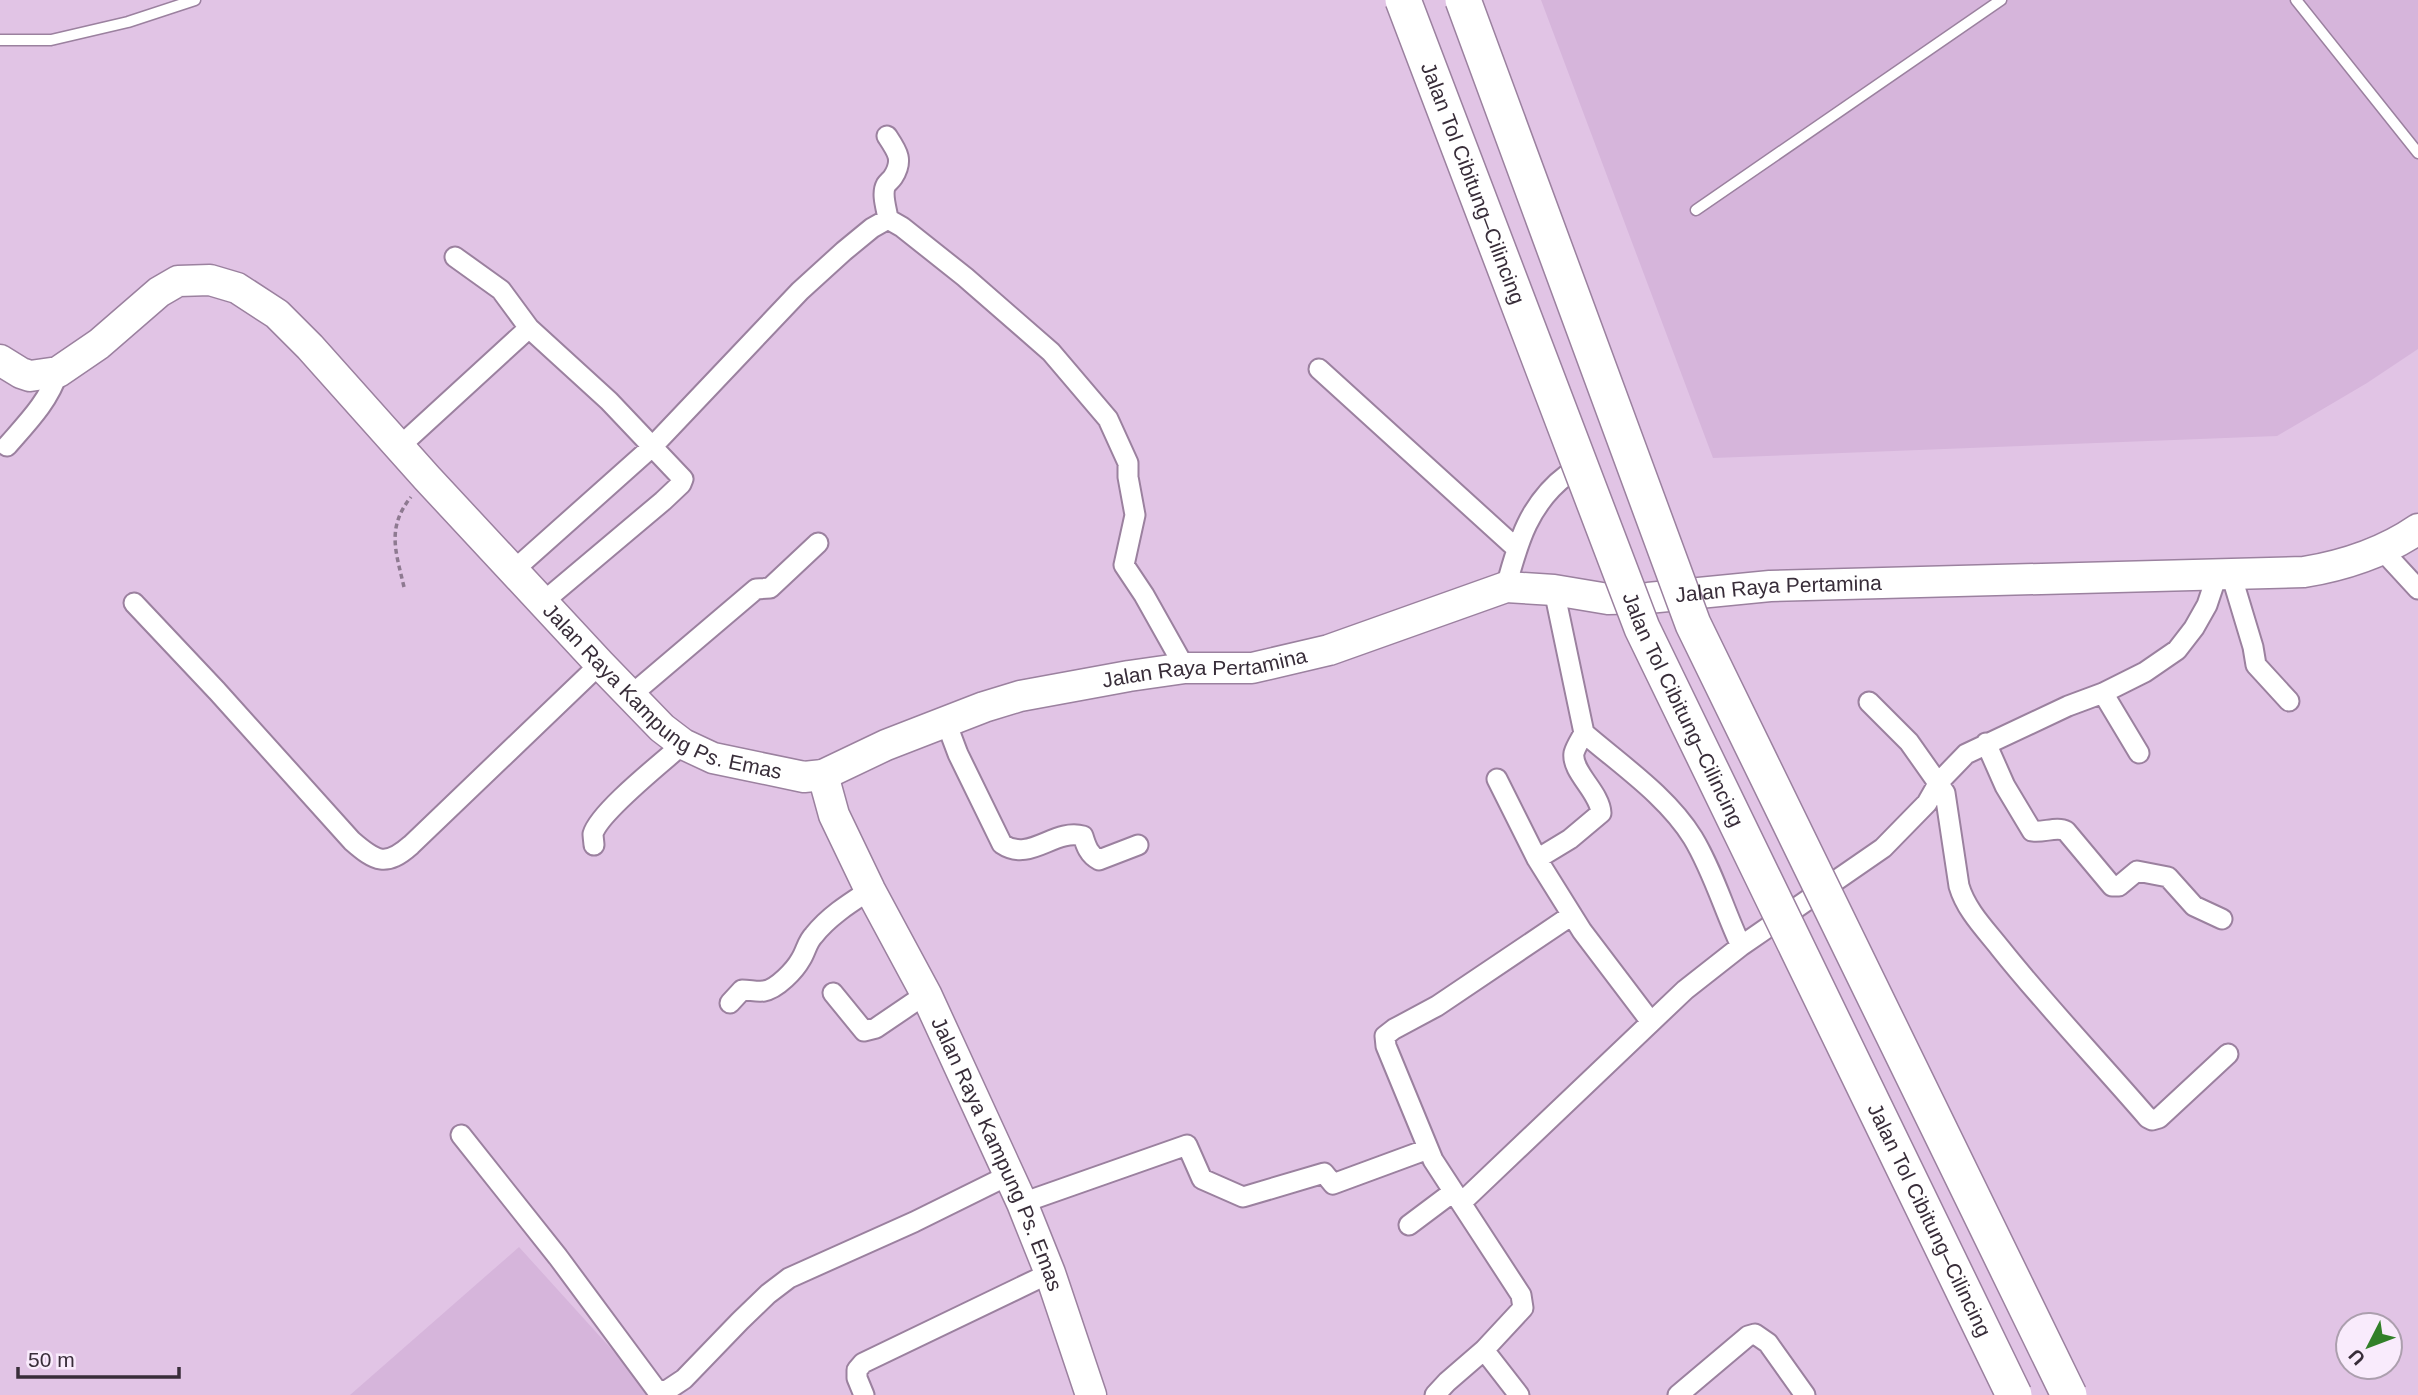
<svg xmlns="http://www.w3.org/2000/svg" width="2418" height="1395" font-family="Arial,sans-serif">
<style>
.built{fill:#d6b5db}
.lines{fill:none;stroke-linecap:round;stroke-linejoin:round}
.service-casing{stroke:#9b819f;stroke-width:13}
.minor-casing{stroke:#9b819f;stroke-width:23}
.primary-casing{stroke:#9b819f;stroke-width:33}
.path{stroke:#8e7a91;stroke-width:3.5;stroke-dasharray:5 3.5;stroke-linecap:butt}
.service{stroke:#fff;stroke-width:10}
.minor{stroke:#fff;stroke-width:19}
.primary{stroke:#fff;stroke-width:30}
.motorway-bridge-casing{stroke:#9b819f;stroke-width:38;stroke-linecap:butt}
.motorway-bridge{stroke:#fff;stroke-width:35}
.labels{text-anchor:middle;stroke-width:5;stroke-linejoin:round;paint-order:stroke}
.street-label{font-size:21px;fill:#382d39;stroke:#f9ebfc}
</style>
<rect width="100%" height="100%" fill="#e1c4e5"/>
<path class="built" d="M1541 0H2418V349L2367 383 2277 436 1713 458Z
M519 1247 653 1395H350Z"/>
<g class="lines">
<defs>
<path id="service" d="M2296 0 2418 153
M0 40H51L128 22 195 0
M1696 210 2001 0"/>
<path id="minor" d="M887 136C897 151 904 160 893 177 891 180 888 182 886 185 881 194 887 210 888 219
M455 257 501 290 529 328 609 401 683 479 681 484 663 501 543 602
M1319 369 1516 548
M7 446C27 423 49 401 58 372
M399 447 529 328
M2383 551 2418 589
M514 570 653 446 800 291 844 251 872 228 888 219 902 227 965 277 1051 352 1108 419 1128 463V477L1135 515 1124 565 1144 595 1185 668
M2231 574 2253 647 2256 665 2289 701
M1506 587C1518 542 1529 503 1568 474
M134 603 217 691 352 841C376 862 386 867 411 845L600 664
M2103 693 2139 753
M630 696 756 589 770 588 818 543
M1869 702 1909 742 1945 793 1959 886C1966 910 1985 929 2000 948 2047 1007 2099 1061 2148 1118L2152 1120 2159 1118 2228 1054
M946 722 958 754 1002 844C1030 863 1054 828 1083 836 1086 846 1089 855 1099 860L1138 845
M1584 733C1621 765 1667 796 1693 838 1713 871 1724 910 1741 946
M1986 743 2005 786 2032 831C2043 833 2057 826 2066 831L2112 886H2119L2137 871 2168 877 2194 906 2222 919
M1497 779 1537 859 1582 931 1651 1022
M594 845C594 844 593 836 593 834 599 812 664 761 683 744
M1537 859 1570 839 1601 813C1600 792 1571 772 1574 753 1576 746 1581 739 1584 733L1554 590
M833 993 864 1031 876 1028 926 994
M730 1003 742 990C750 990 757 992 764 991 777 989 795 970 801 959 806 951 807 942 814 935 829 916 850 903 870 890
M461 1135 558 1257 658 1392 669 1389 684 1379 740 1321 768 1294 789 1278 914 1222 1009 1175
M1022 1203 1187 1145 1202 1179 1243 1197 1324 1173 1333 1184 1428 1149
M1461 1203 1433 1160 1386 1046 1385 1036 1394 1029 1437 1006 1572 915
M1409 1225 1453 1192
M1484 1350 1519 1395
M864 1395 857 1378V1370L863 1363 1050 1273
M1435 1395 1447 1382 1484 1350 1523 1308 1521 1295 1461 1203 1685 990 1741 946 1883 848 1927 803 1939 782 1966 754 2068 706 2103 693 2145 672 2177 650 2194 628 2207 605 2217 575
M1678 1395 1748 1336 1755 1334 1768 1343 1805 1395"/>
<g id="primary">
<path id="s1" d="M0 360 21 373 30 376 58 372 99 344 159 292 178 281 210 280 237 288 277 314 310 347 427 478 600 664 662 728 683 744 713 758 804 777 823 775 886 745 984 707 1020 696 1129 676 1185 668H1252L1329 650 1506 587 1554 590 1608 599 1648 598 1770 586 2304 572C2346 565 2383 553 2418 529"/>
<path id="s2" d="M823 775 834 815 870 890 926 994 1022 1203 1050 1273 1091 1395"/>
</g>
</defs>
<use href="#service" class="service-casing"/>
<use href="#minor" class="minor-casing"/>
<use href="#primary" class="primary-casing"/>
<path class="path" d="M404 587C396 552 386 528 411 497"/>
<use href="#service" class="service"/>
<use href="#minor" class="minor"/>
<use href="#primary" class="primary"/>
<defs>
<g id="motorway-bridge">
<path id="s3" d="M1403 0 1642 628 2014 1395"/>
<path d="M1463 0 1693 624 2069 1395"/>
</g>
</defs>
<use href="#motorway-bridge" class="motorway-bridge-casing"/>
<use href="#motorway-bridge" class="motorway-bridge"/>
</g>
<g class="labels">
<g class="street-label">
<text dy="7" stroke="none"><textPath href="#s3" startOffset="196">Jalan Tol Cibitung–Cilincing</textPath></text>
<text dy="7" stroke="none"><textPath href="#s1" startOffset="2046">Jalan Raya Pertamina</textPath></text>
<text dy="7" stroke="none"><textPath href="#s1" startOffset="1458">Jalan Raya Pertamina</textPath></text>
<text dy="7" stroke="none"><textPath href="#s1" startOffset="868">Jalan Raya Kampung Ps. Emas</textPath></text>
<text dy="7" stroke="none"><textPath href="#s3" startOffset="763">Jalan Tol Cibitung–Cilincing</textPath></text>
<text dy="7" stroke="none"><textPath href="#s2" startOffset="418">Jalan Raya Kampung Ps. Emas</textPath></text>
<text dy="7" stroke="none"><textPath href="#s3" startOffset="1330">Jalan Tol Cibitung–Cilincing</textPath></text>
</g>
</g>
<g transform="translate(2369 1346) rotate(228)"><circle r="33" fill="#f9ebfc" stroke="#ac9fae" stroke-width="2"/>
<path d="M0-5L12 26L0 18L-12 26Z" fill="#328029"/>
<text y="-10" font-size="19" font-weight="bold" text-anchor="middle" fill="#382d39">U</text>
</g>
<path d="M18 1367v10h161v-10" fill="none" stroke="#382d39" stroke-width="3.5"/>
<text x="28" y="1367" font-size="21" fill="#382d39" stroke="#f9ebfc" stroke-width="5" paint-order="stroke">50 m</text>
</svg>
